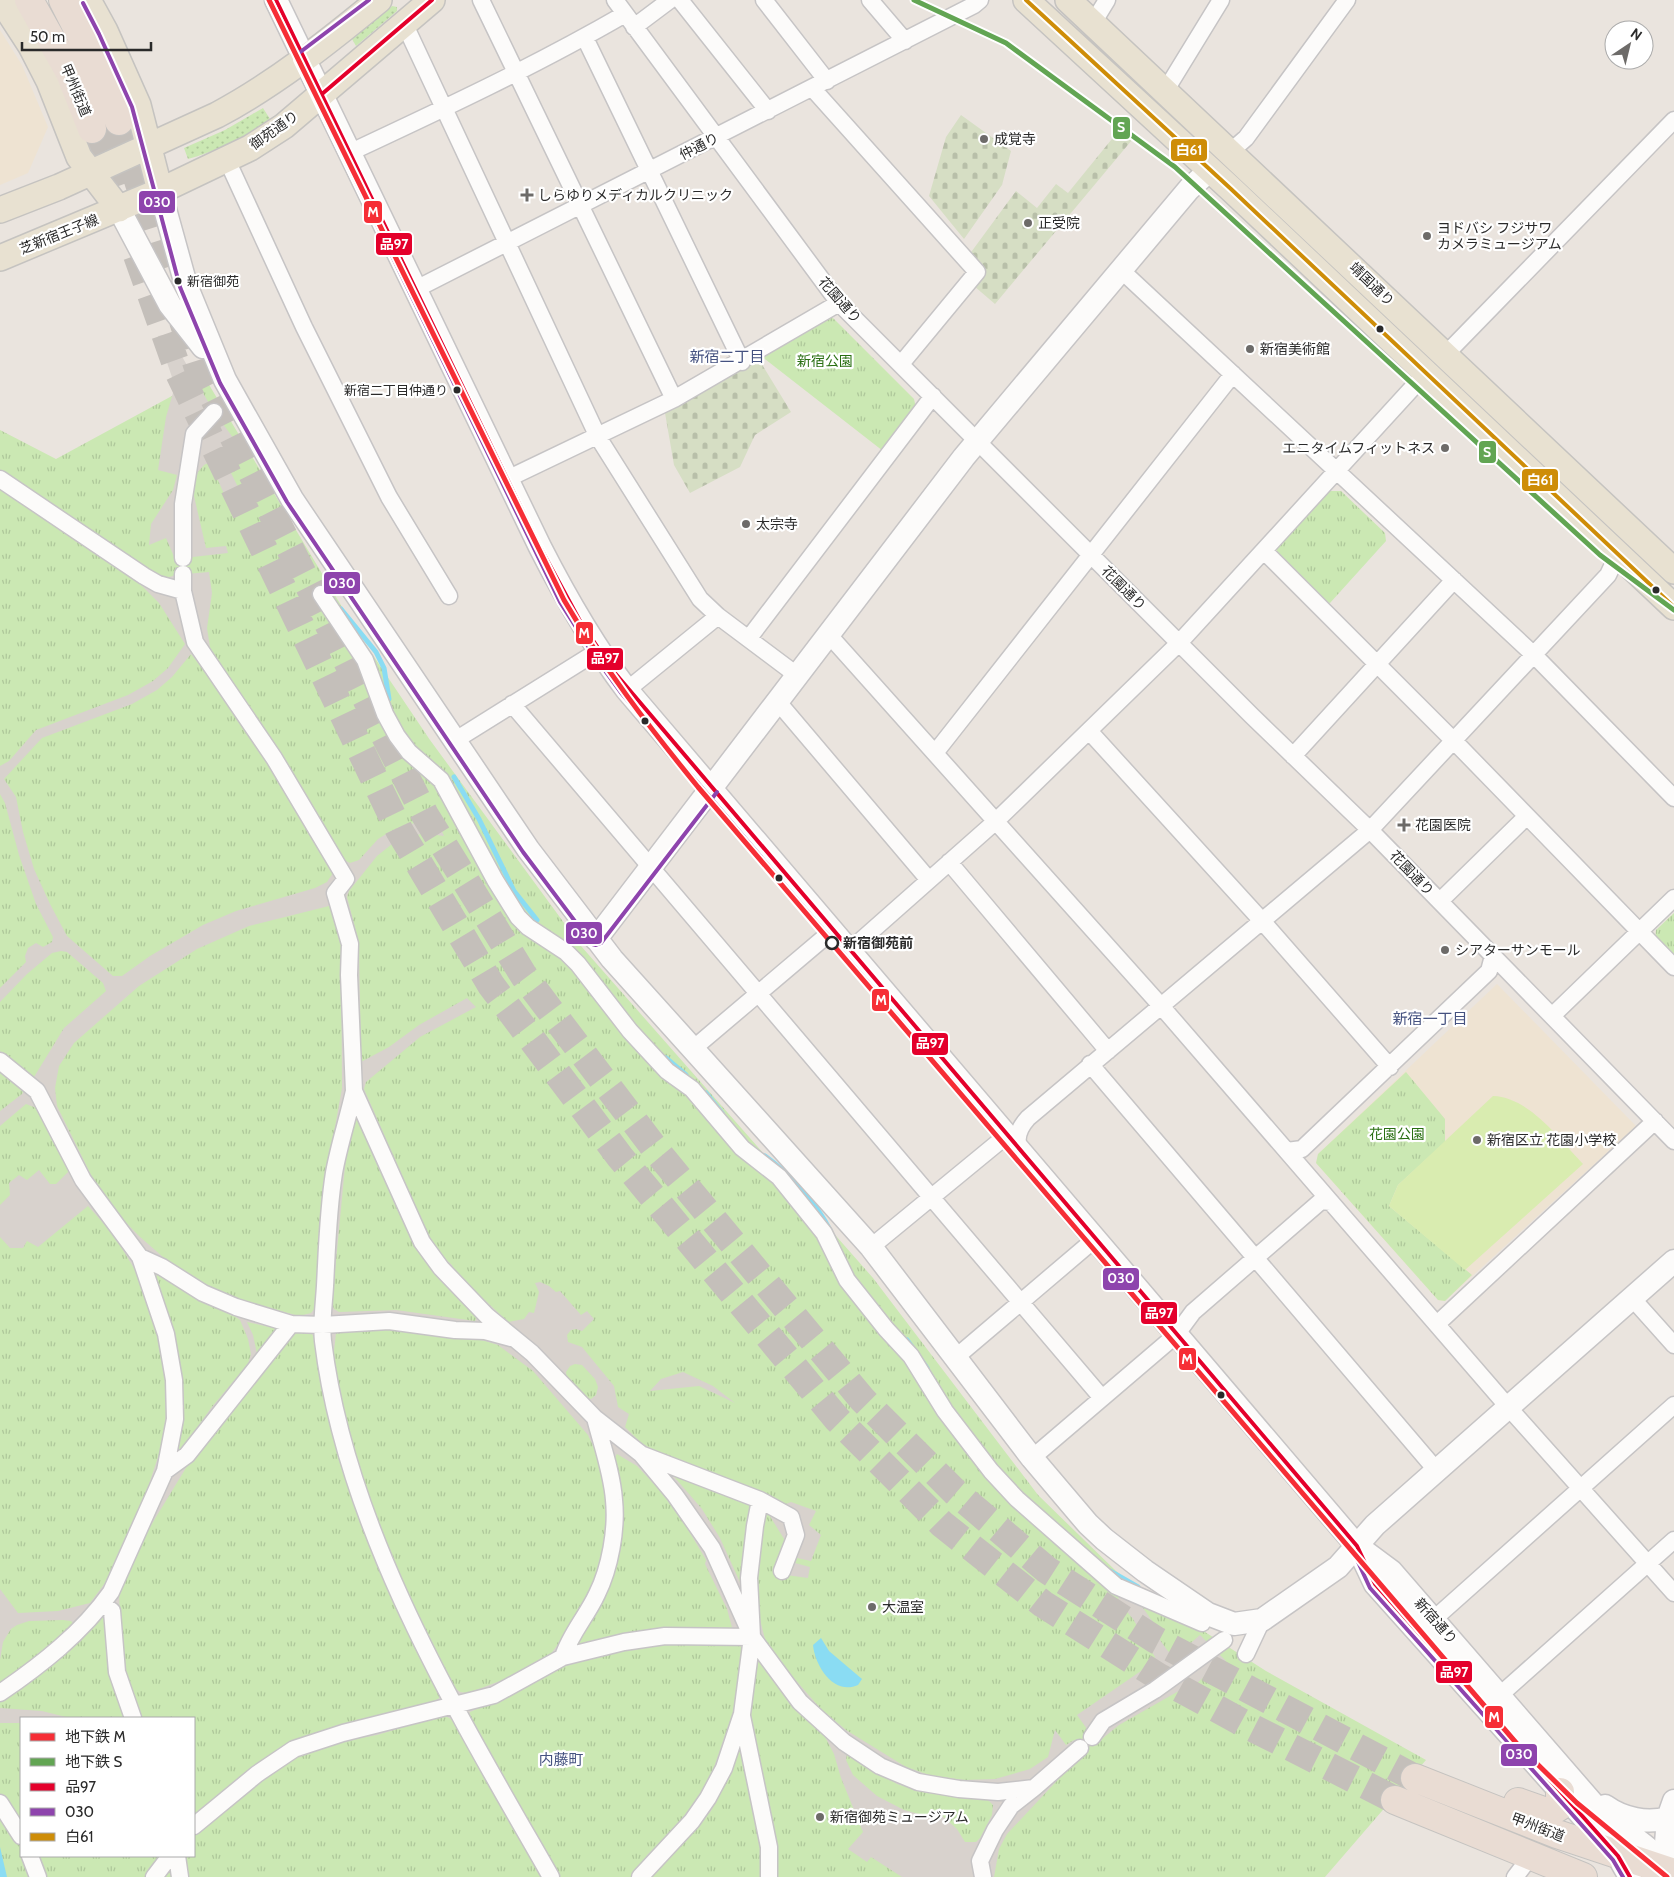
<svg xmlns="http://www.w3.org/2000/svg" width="1674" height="1877" font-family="Cabin,'Noto Sans JP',sans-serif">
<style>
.education{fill:#eee3d2}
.grass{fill:url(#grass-dots)}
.cemetery{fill:url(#cemetery-stones)}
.park{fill:url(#park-tufts);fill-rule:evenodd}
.pitch{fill:#d9ecb0}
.plaza{fill:#d8d2cd;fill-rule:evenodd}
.water{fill:#8adcf3}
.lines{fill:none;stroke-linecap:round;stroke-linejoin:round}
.stream{stroke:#8adcf3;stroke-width:5}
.highway-tunnel{stroke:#c4bfba;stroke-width:28;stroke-dasharray:28 14;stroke-linecap:butt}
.street-casing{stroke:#c6c4c5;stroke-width:19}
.secondary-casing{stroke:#c6c4c5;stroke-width:25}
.primary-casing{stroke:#c5c3c0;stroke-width:28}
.highway-casing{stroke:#c5c3c0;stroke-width:30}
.street{stroke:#fcfbfa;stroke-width:16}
.secondary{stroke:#fcfbfa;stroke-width:22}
.primary{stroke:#e8e1d1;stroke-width:25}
.highway{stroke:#e9dcd3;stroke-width:28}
.bus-1-casing{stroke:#fff;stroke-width:8}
.bus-2-casing{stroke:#fff;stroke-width:8}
.bus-3-casing{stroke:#fff;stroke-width:8}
.bus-1{stroke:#e4002b;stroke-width:4}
.bus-2{stroke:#8e44ad;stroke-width:4}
.bus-3{stroke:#ce8d08;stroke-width:4}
.metro-1-casing{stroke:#fff;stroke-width:9}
.metro-2-casing{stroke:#fff;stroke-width:9}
.metro-1{stroke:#f62e36;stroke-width:5}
.metro-2{stroke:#62a553;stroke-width:5}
.poi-dot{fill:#6d6b69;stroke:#fff;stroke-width:2}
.bus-dot{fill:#2a2a2a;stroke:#fff;stroke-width:2}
.stop-dot{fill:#fff;stroke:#2a2a2a;stroke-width:2.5}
.labels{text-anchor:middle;stroke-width:4.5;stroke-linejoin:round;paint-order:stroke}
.bus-label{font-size:13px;fill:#2a2a2a;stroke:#fff;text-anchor:start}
.street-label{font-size:14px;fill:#2a2a2a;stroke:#fff}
.poi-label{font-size:14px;fill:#2a2a2a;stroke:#fff;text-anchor:start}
.park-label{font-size:14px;fill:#296f12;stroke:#fff}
.stop-label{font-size:14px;font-weight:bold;fill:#2a2a2a;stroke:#fff;text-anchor:start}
.neighbourhood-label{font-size:15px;fill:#455280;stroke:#fff}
.line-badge{stroke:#fff;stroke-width:2}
.badge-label{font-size:14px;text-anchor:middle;font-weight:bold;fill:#fff}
</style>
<defs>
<pattern id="grass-dots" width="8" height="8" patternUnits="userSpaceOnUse" patternTransform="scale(1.25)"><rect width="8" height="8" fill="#cbe8b3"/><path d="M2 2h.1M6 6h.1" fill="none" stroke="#aec79a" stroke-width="1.8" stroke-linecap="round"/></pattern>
<pattern id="cemetery-stones" width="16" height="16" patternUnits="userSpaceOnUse" patternTransform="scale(1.25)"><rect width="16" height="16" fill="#d6dec4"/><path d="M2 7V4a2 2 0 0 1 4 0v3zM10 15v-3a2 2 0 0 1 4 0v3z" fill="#b8bfa9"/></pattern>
<pattern id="park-tufts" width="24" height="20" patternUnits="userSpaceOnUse" patternTransform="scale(1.25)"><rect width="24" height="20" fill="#cbe8b3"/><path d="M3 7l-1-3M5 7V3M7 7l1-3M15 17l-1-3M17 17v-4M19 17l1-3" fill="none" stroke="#aec79a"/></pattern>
</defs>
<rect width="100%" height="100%" fill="#eae4de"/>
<path class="education" d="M0 30 22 65 48 127 28 173 0 185Z
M1497 984 1636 1126 1445 1301 1438 1300 1316 1163 1318 1154Z"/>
<path class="grass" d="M392 6 397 7V11L356 46 352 39Z
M263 108 270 119C246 137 216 151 188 159L184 148 225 130Z"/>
<path class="cemetery" d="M961 115 1011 151 1002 185 964 239 929 196 946 137Z
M1120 129 1132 140 995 304 974 286 985 272 969 255 1016 191 1037 208 1056 184 1068 193Z
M758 358 791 412 755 435 740 467 690 493 674 465 665 413Z"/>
<path class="park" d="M830 315 914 399 916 408 883 451 761 356Z
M205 378 354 627 430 740 581 946 873 1278 1038 1495 1116 1571 1144 1593 1266 1671 1426 1760 1325 1877H0V430L56 459ZM21 1718H194V1856H21Z
M1329 491H1341L1385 533 1386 541 1330 603 1320 601 1276 558 1277 545Z
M1674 913V960L1655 941 1656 930Z
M1406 1072 1445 1119V1142L1398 1185 1389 1206 1472 1275 1445 1301 1438 1300 1316 1163 1318 1154Z"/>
<path class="pitch" d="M1493 1096C1529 1097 1559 1139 1583 1164L1465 1270 1389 1206 1398 1185Z"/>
<path class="plaza" d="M169 334 214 412 240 447 223 457 243 497 228 503 210 462 204 465 198 472 194 485V496L206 548 226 546 228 553 175 559 166 538 149 545 151 524 173 490 177 475 158 470 166 417 175 386 158 336Z
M0 471 161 580 175 575 209 572 212 593 207 628 212 660 302 787 344 860 350 863 359 860 378 839 391 831 407 824 436 822 440 827 444 836 423 833 392 844 377 856 349 891 347 897 359 943 361 1062 389 1047 419 1025 467 998 476 1007 420 1037 366 1082 364 1089 427 1233 440 1254 452 1265 454 1271 508 1322 524 1319 529 1312 534 1313 539 1292 535 1283 540 1282 549 1286 556 1292 560 1291 581 1315 587 1311 594 1319 582 1331 576 1329 571 1330 567 1335 568 1342 582 1347 614 1386 618 1407 629 1414 625 1427 641 1443 661 1454 783 1505 791 1502 816 1511 809 1525 821 1535 811 1561 797 1558 795 1563 810 1567 808 1578 786 1575V1542L766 1510 759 1525 756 1604 766 1643 777 1659 821 1709 846 1730 906 1767 929 1775 964 1780 995 1779 1030 1769 1048 1757 1055 1730 1066 1745 1074 1740 1083 1753 1007 1834 999 1849 994 1877H902L871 1857 867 1862 848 1849 863 1832 841 1778 834 1754 823 1733 789 1701 758 1661 756 1664 750 1690V1736L765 1852 742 1744 731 1772 711 1811 650 1877H631L648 1854 669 1835 703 1792 713 1770 737 1701 743 1653 740 1645 689 1641 626 1649 565 1665 524 1688 470 1712 469 1717 560 1877H543L454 1721 444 1715 377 1735 323 1745 287 1759 214 1815 194 1835V1818L207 1805 268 1757 293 1743 431 1704 439 1698 442 1693 399 1607 317 1341 311 1333 304 1330 296 1333 192 1458 150 1527 119 1588 121 1656 128 1685 141 1718H126L117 1696 109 1666 105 1616 102 1614 32 1663 74 1624 71 1621 63 1620 29 1621 17 1625 11 1629 3 1642 0 1660V1589L18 1613 58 1611 90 1603 105 1583 130 1527 137 1520 165 1436 167 1385 161 1348 138 1275 114 1235 88 1206 38 1247 27 1241 23 1248H10L0 1237V1205L10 1195 9 1183 19 1175 27 1180 39 1170 50 1184H56L69 1171 39 1109 26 1104 0 1126V1111L22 1094 24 1090 0 1069V1051L31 1077H34L64 1028 106 991 103 983 67 952 61 951 52 953 27 974 0 1002V988L26 962 25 956 28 948 36 943 43 947 52 942 53 937 36 904 19 855 5 803 0 794V766L9 761 36 730 128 695 153 681 168 668 185 644 159 603 142 586 116 564 0 485ZM191 654 214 683 263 754 333 873 327 882 315 888 236 911 203 925 150 956 122 976H113L67 936 50 904 34 869 23 832 16 797 4 779 42 738 132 704 157 690 172 677ZM329 906 333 912 341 941 342 1088 331 1149 315 1308 311 1313 299 1316 238 1299 213 1289 163 1257 139 1236 110 1206 93 1179 57 1106 55 1088 59 1066 74 1043 139 986 197 949 249 926ZM357 1117 360 1120 423 1256 438 1278 477 1317 475 1321 396 1310 339 1312 334 1309 332 1303 346 1156 353 1120ZM158 1274 193 1296 233 1315 240 1320 248 1339 251 1354 248 1364 211 1408 180 1452 177 1451 182 1426 183 1386 175 1337 155 1277ZM247 1322 278 1329 257 1354 253 1335ZM411 1328 485 1341 498 1345 533 1371 588 1435 599 1459 607 1492 604 1541 599 1571 576 1620 550 1655 519 1674 468 1693 460 1692 455 1688 403 1584 374 1517 356 1465 333 1360 336 1333 339 1330ZM575 1364 582 1365 595 1379 598 1387 596 1395 591 1399 584 1397 567 1381 566 1372 570 1366ZM617 1454 637 1466 669 1500 686 1526 706 1560 705 1564 727 1609 733 1631 676 1628 582 1647 577 1644V1639L605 1598 612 1575 613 1460ZM670 1472 756 1506 744 1591 720 1538 702 1509ZM847 1754 852 1755 897 1784 927 1793 987 1799 993 1805 992 1815 980 1838 976 1842H965L957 1829 940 1814H919L904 1810 877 1796 853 1775 846 1760Z
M683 1372 713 1386 735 1403 699 1386 650 1391 661 1379Z
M1116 1586 1192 1616V1628L1141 1605 1155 1625 1151 1627 1167 1650 1171 1654 1177 1655 1200 1635 1226 1661 1219 1663 1195 1685 1184 1688 1119 1725 1097 1743 1077 1715 1154 1662 1155 1657 1133 1619 1119 1602Z
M0 1708 42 1711 70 1718H21V1723H0Z"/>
<path class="water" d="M821 1638 829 1651 862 1679 858 1685C834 1696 815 1666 813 1645Z
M0 1847 7 1877H0Z"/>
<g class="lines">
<path class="stream" d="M341 609 376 652 384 668 389 699
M454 777 479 819 514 891 537 920
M666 1058 686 1075
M706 1093 722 1113
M765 1156C789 1173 817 1204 830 1230
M907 1340 927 1368
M1110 1571 1138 1587"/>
<path class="highway-tunnel" d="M119 121 197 365 425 815 524 976 659 1154 862 1399 955 1492 1047 1570 1156 1640 1415 1778
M92 129 113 188
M137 255 179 373 399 830 491 985 620 1157 837 1419 942 1524 1043 1604 1159 1677 1245 1724 1395 1800"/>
<defs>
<path id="street" d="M481 0 674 399
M615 0 839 303 1252 716 1370 830 1674 1141
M680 0 768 111
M764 0 827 81
M870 0 905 41
M1093 23 1107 0
M405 25 598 437 700 599 718 616 798 676
M634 27 670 0
M585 38 742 362
M813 89 977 272 901 364
M1164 93 1221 0
M351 152C443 109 537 65 625 14
M1230 152 1246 138 1347 0
M227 160 304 327 389 497 449 596
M1121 270 1533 654 1674 798
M416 289 974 5 980 0
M1446 354 1674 120
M0 479 144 576 158 584 183 591
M507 479 674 399 839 303
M1264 551 1453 740 1674 967
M183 558V504L194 434 214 412
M183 574V591L195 642 274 758 346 879 335 893 350 944 349 975 354 1091 422 1242 441 1268 487 1316 532 1353 595 1418 641 1454 675 1495 712 1548 752 1637 800 1702 844 1742 880 1766 918 1782 959 1789 998 1792 1034 1788 1011 1806 995 1830 980 1861 983 1877
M321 594 365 660 385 714 397 736 409 752 441 780 495 880 518 917 528 927 566 952 578 964 630 1031 667 1071 692 1089 742 1148 779 1177 824 1233 847 1280 886 1329 911 1356 945 1411 991 1471 1017 1499 1116 1586 1202 1623
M829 635 1162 1007 1509 1408 1674 1593
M749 638 933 396
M627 690 718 616
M778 702 929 880
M512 704 1102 1398
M1090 732 1263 922 1390 1067
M454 741 598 651
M935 753 1233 374
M1293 756 1454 580
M949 862 1108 1051
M1440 901 1527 816
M849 951 996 821 1179 643 1426 373
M1553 1015 1674 898
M694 1048 832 931
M0 1061 37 1091 83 1180 140 1257 166 1334 174 1380 175 1419 165 1471 111 1592C82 1633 41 1665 0 1693
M1090 1064 1437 1471
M354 1091C348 1118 339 1145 334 1173 328 1210 327 1248 325 1286 324 1304 321 1323 323 1341 346 1531 458 1714 551 1877
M1020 1151C1014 1139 1019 1128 1028 1118L1370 830 1608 575 1618 554
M1287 1151 1302 1149 1489 971 1493 956
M871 1247 1006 1136
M140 1257 162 1267 203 1293 236 1307 291 1324 323 1325 389 1321 455 1330 485 1331 511 1338
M1632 1298 1674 1345
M1437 1324 1655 1121
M955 1358 1095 1239
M643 1455 760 1500 791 1517 796 1535 782 1571
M1032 1458 1176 1335 1193 1312 1321 1201 1331 1202
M165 1471 187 1455 291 1324
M102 1604 112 1611 117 1672 133 1718
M1434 1619 1674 1405
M1246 1654 1262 1620
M563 1657 624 1642 665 1636 752 1637
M1500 1695 1674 1540
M742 1716 769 1847V1877
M1092 1737 1103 1721 1155 1690 1224 1640
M1034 1788 1080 1748
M0 1803 21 1836
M194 1826 257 1774 294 1749 343 1733 494 1695 563 1657C570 1634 587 1616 597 1594 610 1568 617 1529 614 1500 612 1473 602 1445 595 1418
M30 1856 38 1877
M177 1856 180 1877
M154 1877 170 1856
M640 1877 692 1821 708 1798 724 1768 742 1714 752 1637 749 1578 755 1526 760 1500
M1515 1877 1531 1856"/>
<path id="secondary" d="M276 0 540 547C566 598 593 645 627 690L1357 1546 1375 1584 1618 1856 1630 1877
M160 191 186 285 225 380 292 499 528 849 612 959 871 1247 1032 1458 1088 1524 1104 1539 1145 1571 1208 1614 1234 1624 1262 1620 1338 1567 1375 1525 1674 1261
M119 209 170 305 203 347
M596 939 964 457 1189 189 1210 170
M1360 1548 1391 1571 1601 1813C1624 1835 1648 1840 1664 1869
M1605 1806C1623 1819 1647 1824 1668 1818
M1664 1869 1668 1818 1674 1801"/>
<path id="primary" d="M1 0 31 46 49 81 79 157 119 209
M88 0 105 31 138 105 160 191
M1026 0 1231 189 1674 607
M1068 0 1674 571
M0 210 59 187 217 115C275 84 328 42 379 0
M0 258 160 191 250 148 284 126 432 0"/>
<path id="highway" d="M29 0 70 73 92 129
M63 0 93 59 119 121
M1415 1778 1557 1834 1674 1873
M1395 1800 1583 1877
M1518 1802 1549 1813 1560 1806V1792"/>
</defs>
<use href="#street" class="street-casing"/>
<use href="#secondary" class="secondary-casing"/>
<use href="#primary" class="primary-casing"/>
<use href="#highway" class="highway-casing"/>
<use href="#street" class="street"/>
<use href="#secondary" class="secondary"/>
<use href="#primary" class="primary"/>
<use href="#highway" class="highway"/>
<defs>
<path id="bus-1" d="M276 0 540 547 580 621 615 673 1357 1546 1375 1584 1618 1856 1630 1877
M322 94 432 0"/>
<path id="bus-2" d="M369 0 299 53 297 60 560 602 593 654 622 694 1352 1549 1370 1588 1613 1860 1623 1877
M83 3 99 34 132 107 180 287 220 383 287 502 523 852 592 944 596 945 601 943 717 792"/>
<path id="bus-3" d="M1026 0 1231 189 1674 607"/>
</defs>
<use href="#bus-1" class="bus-1-casing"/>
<use href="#bus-2" class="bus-2-casing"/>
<use href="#bus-3" class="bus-3-casing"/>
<use href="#bus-1" class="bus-1"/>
<use href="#bus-2" class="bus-2"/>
<use href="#bus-3" class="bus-3"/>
<defs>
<path id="metro-1" d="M269 0 564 600C603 667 649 727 698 787L1518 1745 1577 1803 1667 1877"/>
<path id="metro-2" d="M914 0 1006 43 1175 167 1600 555 1674 610"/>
</defs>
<use href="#metro-1" class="metro-1-casing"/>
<use href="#metro-2" class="metro-2-casing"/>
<use href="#metro-1" class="metro-1"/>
<use href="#metro-2" class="metro-2"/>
</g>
<g class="poi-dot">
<circle cx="984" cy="139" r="5"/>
<path d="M524.5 187.5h5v5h5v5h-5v5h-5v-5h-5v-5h5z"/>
<circle cx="1028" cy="223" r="5"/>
<circle cx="1427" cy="236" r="5"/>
<circle cx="1250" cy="349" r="5"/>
<circle cx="1445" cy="448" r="5"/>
<circle cx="746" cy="524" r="5"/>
<path d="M1401.5 817.5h5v5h5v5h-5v5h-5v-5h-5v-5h5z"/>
<circle cx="1445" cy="950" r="5"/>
<circle cx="1477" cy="1140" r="5"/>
<circle cx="872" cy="1607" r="5"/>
<circle cx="820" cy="1817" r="5"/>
</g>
<g class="bus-dot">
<circle cx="178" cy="281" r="4.5"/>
<circle cx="1380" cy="329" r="4.5"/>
<circle cx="457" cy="390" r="4.5"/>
<circle cx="1656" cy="590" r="4.5"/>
<circle cx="645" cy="721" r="4.5"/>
<circle cx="779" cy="878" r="4.5"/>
<circle cx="1221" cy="1395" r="4.5"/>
</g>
<circle class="stop-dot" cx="832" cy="943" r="6"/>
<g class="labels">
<g class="bus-label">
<text x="187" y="286">新宿御苑</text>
<text x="448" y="395" text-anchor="end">新宿二丁目仲通り</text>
</g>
<g class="street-label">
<text transform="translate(76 90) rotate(67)" y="5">甲州街道</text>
<text transform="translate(274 130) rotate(-35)" y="5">御苑通り</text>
<text transform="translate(699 146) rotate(-27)" y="5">仲通り</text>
<text transform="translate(59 234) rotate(-22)" y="5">芝新宿王子線</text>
<text transform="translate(1372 284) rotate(44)" y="5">靖国通り</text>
<text transform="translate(840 300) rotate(49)" y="5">花園通り</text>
<text transform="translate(1124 588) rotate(45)" y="5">花園通り</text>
<text transform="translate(1412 873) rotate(46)" y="5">花園通り</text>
<text transform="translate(1436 1621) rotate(49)" y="5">新宿通り</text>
<text transform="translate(1538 1827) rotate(21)" y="5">甲州街道</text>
</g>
<g class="poi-label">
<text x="994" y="144">成覚寺</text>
<text x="538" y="200">しらゆりメディカルクリニック</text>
<text x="1038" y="228">正受院</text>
<text x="1437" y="233">ヨドバシ フジサワ<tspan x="1437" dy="16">カメラミュージアム</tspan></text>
<text x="1260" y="354">新宿美術館</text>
<text x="1435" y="453" text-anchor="end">エニタイムフィットネス</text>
<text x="756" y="529">太宗寺</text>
<text x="1415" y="830">花園医院</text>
<text x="1455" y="955">シアターサンモール</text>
<text x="1487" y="1145">新宿区立 花園小学校</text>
<text x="882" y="1612">大温室</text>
<text x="830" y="1822">新宿御苑ミュージアム</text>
</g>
<g class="park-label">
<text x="825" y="366">新宿公園</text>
<text x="1397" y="1139">花園公園</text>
</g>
<g class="stop-label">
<text x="843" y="948">新宿御苑前</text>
</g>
<g class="neighbourhood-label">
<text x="727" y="362">新宿二丁目</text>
<text x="1430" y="1024">新宿一丁目</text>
<text x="561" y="1765">内藤町</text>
</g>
</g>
<g class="line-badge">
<rect x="1112" y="116" width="19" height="24" rx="5" fill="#62a553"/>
<rect x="1170" y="138" width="38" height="24" rx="5" fill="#ce8d08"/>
<rect x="138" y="190" width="38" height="24" rx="5" fill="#8e44ad"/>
<rect x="363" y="200" width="20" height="24" rx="5" fill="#f62e36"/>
<rect x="375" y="232" width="38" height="24" rx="5" fill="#e4002b"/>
<rect x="1478" y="440" width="19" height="24" rx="5" fill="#62a553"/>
<rect x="1521" y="468" width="38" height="24" rx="5" fill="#ce8d08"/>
<rect x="323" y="571" width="38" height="24" rx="5" fill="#8e44ad"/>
<rect x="575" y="621" width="19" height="24" rx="5" fill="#f62e36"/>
<rect x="586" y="647" width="38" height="24" rx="5" fill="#e4002b"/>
<rect x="565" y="921" width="38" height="24" rx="5" fill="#8e44ad"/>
<rect x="871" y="988" width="19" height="24" rx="5" fill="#f62e36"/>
<rect x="911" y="1032" width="38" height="24" rx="5" fill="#e4002b"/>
<rect x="1102" y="1267" width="38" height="24" rx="5" fill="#8e44ad"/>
<rect x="1140" y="1301" width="38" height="24" rx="5" fill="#e4002b"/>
<rect x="1178" y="1347" width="19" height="24" rx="5" fill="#f62e36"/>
<rect x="1435" y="1660" width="38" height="24" rx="5" fill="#e4002b"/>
<rect x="1484" y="1705" width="20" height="24" rx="5" fill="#f62e36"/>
<rect x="1500" y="1743" width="38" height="24" rx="5" fill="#8e44ad"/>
</g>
<g class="badge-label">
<text x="1121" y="132">S</text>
<text x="1189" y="155">白61</text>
<text x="157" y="207">030</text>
<text x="373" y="217">M</text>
<text x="394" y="249">品97</text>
<text x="1487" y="457">S</text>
<text x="1540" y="485">白61</text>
<text x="342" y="588">030</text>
<text x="584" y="638">M</text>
<text x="605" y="663">品97</text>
<text x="584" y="938">030</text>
<text x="881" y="1005">M</text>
<text x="930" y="1048">品97</text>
<text x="1121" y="1283">030</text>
<text x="1159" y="1318">品97</text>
<text x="1187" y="1364">M</text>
<text x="1454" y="1677">品97</text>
<text x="1494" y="1722">M</text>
<text x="1519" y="1759">030</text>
</g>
<rect x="20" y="1717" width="175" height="140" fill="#ffffff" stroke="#aaaaaa"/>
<rect x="30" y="1733" width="25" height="8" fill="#f62e36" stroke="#aaaaaa"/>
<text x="65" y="1742" font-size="15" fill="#2a2a2a">地下鉄 M</text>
<rect x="30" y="1758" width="25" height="8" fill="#62a553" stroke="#aaaaaa"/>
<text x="65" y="1767" font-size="15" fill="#2a2a2a">地下鉄 S</text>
<rect x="30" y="1783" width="25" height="8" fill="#e4002b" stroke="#aaaaaa"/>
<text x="65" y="1792" font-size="15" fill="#2a2a2a">品97</text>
<rect x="30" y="1808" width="25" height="8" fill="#8e44ad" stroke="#aaaaaa"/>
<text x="65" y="1817" font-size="15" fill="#2a2a2a">030</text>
<rect x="30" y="1833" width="25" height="8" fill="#ce8d08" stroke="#aaaaaa"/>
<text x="65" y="1842" font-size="15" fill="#2a2a2a">白61</text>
<g transform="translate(1629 45) rotate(35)"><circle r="24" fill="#ffffff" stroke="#aaaaaa"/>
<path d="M0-4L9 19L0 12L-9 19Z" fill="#6d6b69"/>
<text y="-8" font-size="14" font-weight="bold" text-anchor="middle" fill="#2a2a2a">N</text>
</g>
<path d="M22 42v8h129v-8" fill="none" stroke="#2a2a2a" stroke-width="2.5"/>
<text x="30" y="42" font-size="15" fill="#2a2a2a" stroke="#ffffff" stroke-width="4" paint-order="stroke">50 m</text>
</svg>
